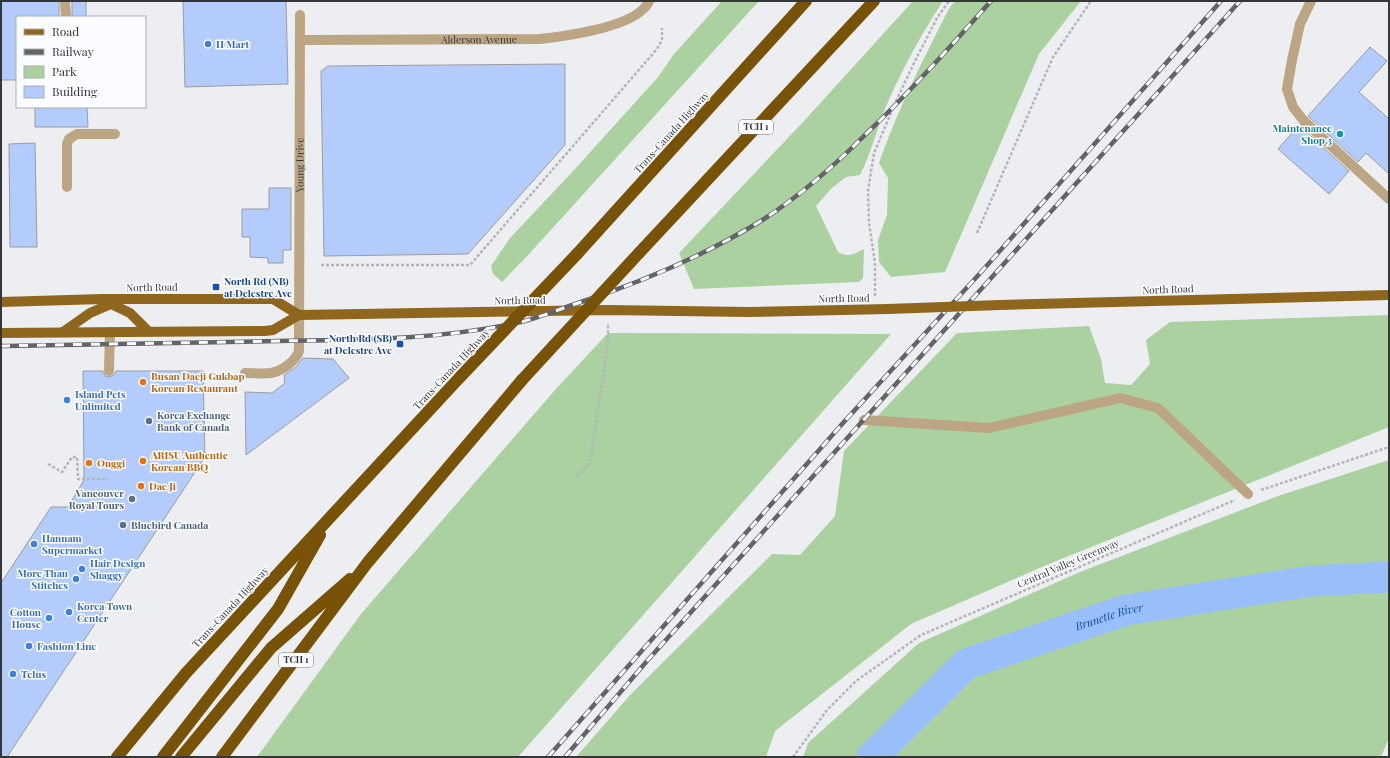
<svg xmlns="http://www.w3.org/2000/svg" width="1390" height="758" font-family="'Playfair Display',serif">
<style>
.green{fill:#abd1a0}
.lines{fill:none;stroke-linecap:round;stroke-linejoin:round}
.river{stroke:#99bffb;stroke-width:31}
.building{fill:#b3ccfb;stroke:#9b9c9f}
.path{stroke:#b4b5b8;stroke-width:2.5;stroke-dasharray:3 2;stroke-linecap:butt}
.minor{stroke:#bca583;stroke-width:10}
.major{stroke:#8f661d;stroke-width:10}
.highway{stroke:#785307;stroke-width:12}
.rail-casing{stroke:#636466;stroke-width:4.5}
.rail{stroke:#fafcff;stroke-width:3;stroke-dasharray:9;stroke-linecap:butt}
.major-bridge{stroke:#8f661d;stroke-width:10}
.highway-bridge{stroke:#785307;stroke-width:12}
.shop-dot{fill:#3f7fe0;stroke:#fafcff;stroke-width:1.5}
.culture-dot{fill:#0f9aa8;stroke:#fafcff;stroke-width:1.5}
.transit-dot{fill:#1a4fb4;stroke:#fafcff;stroke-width:1.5}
.food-dot{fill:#e8710a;stroke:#fafcff;stroke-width:1.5}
.service-dot{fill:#5c6f8a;stroke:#fafcff;stroke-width:1.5}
.labels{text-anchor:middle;stroke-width:3;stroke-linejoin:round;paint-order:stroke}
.shield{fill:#fafcff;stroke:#707173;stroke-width:1}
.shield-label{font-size:9px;font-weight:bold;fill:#353637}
.street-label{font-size:10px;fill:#353637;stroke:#fafcff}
.shop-label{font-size:10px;font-weight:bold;fill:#366cbe;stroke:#fafcff;text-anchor:start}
.culture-label{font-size:10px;font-weight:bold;fill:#0d838f;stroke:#fafcff;text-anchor:end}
.transit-label{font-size:10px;font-weight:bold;fill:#164399;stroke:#fafcff;text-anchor:start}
.food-label{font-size:10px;font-weight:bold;fill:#c56008;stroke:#fafcff;text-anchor:start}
.service-label{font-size:10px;font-weight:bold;fill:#4e5e75;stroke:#fafcff;text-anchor:start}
.water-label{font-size:11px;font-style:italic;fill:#134ca0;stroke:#fafcff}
</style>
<rect width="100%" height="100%" fill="#edeef2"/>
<path class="green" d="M722 1H759L529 254 502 282 493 274 491 266 510 238 575 169 658 77 674 54Z
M913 1H943C921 35 901 71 885 109 876 131 871 154 860 175L846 177 832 188 816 206 838 252C849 258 854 254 864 249L863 278 859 282 694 289 679 253 804 121Z
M955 1H1081L1039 54 945 272 891 277 879 262 878 240 887 215 888 178 879 163C898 109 924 57 950 7Z
M1389 315V427L1049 564 911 624 775 731 766 757H576L631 694 772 554 800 555 835 516 844 451 957 333 1089 326 1101 359 1105 383 1131 385 1150 364 1146 340 1170 322Z
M608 333 891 334 518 757H257L361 614 555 390Z
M1389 460V738L1381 757H803L808 743 919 643 1080 572 1278 496Z"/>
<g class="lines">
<path class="river" id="s1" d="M872 757 966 664 1126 610 1311 581 1389 577"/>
</g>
<path class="building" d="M1 1H59V17H17V80H1Z
M72 1H86V17H72Z
M183 1H286L288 84 185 87Z
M1370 47 1387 61 1359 92 1389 119V174L1366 153 1358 162 1308 116Z
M565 64V145L468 254 324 256 321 71 328 66Z
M35 107H87L88 127H35Z
M1299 125 1349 171 1329 194 1278 149Z
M35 143 37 247H10L9 144Z
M269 188H291V250H283V263H268V258L250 257V237H242V209H269Z
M303 358 333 359 349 378 246 455 245 392 272 393 285 383 284 375 296 367Z
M83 371H103L105 376 109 377 114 375 116 371H203L205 457 7 757H1V583L51 507H68L84 480Z"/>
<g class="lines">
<path class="path" d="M977 233 1053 57 1091 1
M321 265H470L657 49 662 40V28
M875 296V263L869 223 868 191 874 153 896 101 917 57 937 18 949 1
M48 464 62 472 72 457H77L78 479H108
M577 477 590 462 608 344V323
M1261 490 1389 447
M793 757 827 710 856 681 921 635 1235 500"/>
<g class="minor">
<path d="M65 1 66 17"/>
<path d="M1311 1 1300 24 1292 60 1287 89 1293 107 1304 121 1389 199"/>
<path id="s2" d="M300 40 540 39C566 36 638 27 649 1"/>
<path d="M67 187V144L69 139 77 134H115"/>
<path d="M109 371 110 332"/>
<path id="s3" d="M245 373C253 373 263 374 271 373 282 371 296 361 299 351L300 15"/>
<path d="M864 420 989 428 1120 398 1158 408 1248 494"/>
</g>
<path class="major" d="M1 302 102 299H273L299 315
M107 302 130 313 149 332
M1000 305 1389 295
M63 332 90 313 111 304 118 300
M1 333 265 331 273 330 299 315 608 310 748 312 888 309"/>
<path class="highway" d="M639 253 874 1
M577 254 806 1
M117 757 186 673 461 376
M163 757 278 609 320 535
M181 757 271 648 350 579
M222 757 368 562 522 380"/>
<defs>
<path id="rail" d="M1 346C93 344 185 343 278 341 360 340 444 340 525 321 543 316 560 309 578 303 642 282 706 255 764 219 801 195 835 165 866 134 910 92 950 47 991 1
M548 757 843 423 983 270 1221 1
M565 757 647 661 1240 1"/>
</defs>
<use href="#rail" class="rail-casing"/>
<use href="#rail" class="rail"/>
<path class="major-bridge" d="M888 309 1000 305"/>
<path class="highway-bridge" d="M461 376 577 254
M522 380 639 253"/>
</g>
<g class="shop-dot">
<circle cx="208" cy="44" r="4"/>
<circle cx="67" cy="400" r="4"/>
<circle cx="34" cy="544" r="4"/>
<circle cx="82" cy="569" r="4"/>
<circle cx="76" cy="579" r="4"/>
<circle cx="69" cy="612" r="4"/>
<circle cx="49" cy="618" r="4"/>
<circle cx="29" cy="646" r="4"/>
<circle cx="13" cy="674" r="4"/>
</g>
<circle class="culture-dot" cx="1340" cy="134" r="4"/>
<g class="transit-dot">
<rect x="212" y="283" width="8" height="8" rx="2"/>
<rect x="396" y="340" width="8" height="8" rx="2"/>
</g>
<g class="food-dot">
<circle cx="143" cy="382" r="4"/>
<circle cx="143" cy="461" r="4"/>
<circle cx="89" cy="463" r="4"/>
<circle cx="141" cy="486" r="4"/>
</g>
<g class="service-dot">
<circle cx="149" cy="421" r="4"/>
<circle cx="132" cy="499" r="4"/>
<circle cx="123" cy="525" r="4"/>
</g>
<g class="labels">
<g class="shield">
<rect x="739" y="120" width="34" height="14" rx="3"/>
<rect x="279" y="653" width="34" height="14" rx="3"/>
</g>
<g class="shield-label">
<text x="756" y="130">TCH 1</text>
<text x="296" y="663">TCH 1</text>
</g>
<g class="street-label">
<text dy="4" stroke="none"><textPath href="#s2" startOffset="179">Alderson Avenue</textPath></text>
<text transform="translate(671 132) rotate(-48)" y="4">Trans-Canada Highway</text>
<text dy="4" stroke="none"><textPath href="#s3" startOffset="249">Young Drive</textPath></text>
<text transform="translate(152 287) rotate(-1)" y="4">North Road</text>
<text transform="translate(1168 289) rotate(-2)" y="4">North Road</text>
<text transform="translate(844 298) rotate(-1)" y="4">North Road</text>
<text transform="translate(520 300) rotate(-1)" y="4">North Road</text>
<text transform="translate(451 369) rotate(-47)" y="4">Trans-Canada Highway</text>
<text transform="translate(1068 563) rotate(-23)" y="4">Central Valley Greenway</text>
<text transform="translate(230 607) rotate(-47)" y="4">Trans-Canada Highway</text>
</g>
<g class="shop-label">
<text x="216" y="48">H Mart</text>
<text x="75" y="398">Island Pets<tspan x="75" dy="12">Unlimited</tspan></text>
<text x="42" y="542">Hannam<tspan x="42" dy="12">Supermarket</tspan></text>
<text x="90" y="567">Hair Design<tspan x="90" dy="12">Shaggy</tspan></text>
<text x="68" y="577" text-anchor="end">More Than<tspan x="68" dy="12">Stitches</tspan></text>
<text x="77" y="610">Korea Town<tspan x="77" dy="12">Center</tspan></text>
<text x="41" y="616" text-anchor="end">Cotton<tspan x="41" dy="12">House</tspan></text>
<text x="37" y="650">Fashion Line</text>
<text x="21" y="678">Telus</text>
</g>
<g class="culture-label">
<text x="1332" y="132">Maintenance<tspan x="1332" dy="12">Shop 3</tspan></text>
</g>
<g class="transit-label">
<text x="224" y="285">North Rd (NB)<tspan x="224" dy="12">at Delestre Ave</tspan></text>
<text x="392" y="342" text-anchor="end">North Rd (SB)<tspan x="392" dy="12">at Delestre Ave</tspan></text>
</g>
<g class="food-label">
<text x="151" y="380">Busan Daeji Gukbap<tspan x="151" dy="12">Korean Restaurant</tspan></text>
<text x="151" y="459">ARISU Authentic<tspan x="151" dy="12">Korean BBQ</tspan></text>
<text x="97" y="467">Onggi</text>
<text x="149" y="490">Dae Ji</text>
</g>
<g class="service-label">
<text x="157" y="419">Korea Exchange<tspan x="157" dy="12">Bank of Canada</tspan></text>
<text x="124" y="497" text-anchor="end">Vancouver<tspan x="124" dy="12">Royal Tours</tspan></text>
<text x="131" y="529">Bluebird Canada</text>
</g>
<g class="water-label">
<text dy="4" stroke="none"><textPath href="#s1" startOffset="283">Brunette River</textPath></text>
</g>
</g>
<rect width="1390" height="758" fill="none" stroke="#353637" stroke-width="4"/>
<rect x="16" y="16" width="130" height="92" fill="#fafcff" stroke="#abadaf"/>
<rect x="24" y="29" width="20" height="6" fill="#8f661d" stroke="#abadaf"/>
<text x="52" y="36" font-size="12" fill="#353637">Road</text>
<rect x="24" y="49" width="20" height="6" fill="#636466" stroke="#abadaf"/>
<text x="52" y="56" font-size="12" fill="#353637">Railway</text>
<rect x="24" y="66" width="20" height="12" fill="#abd1a0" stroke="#abadaf"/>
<text x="52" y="76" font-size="12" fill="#353637">Park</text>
<rect x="24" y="86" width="20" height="12" fill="#b3ccfb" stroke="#abadaf"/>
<text x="52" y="96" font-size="12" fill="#353637">Building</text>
</svg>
